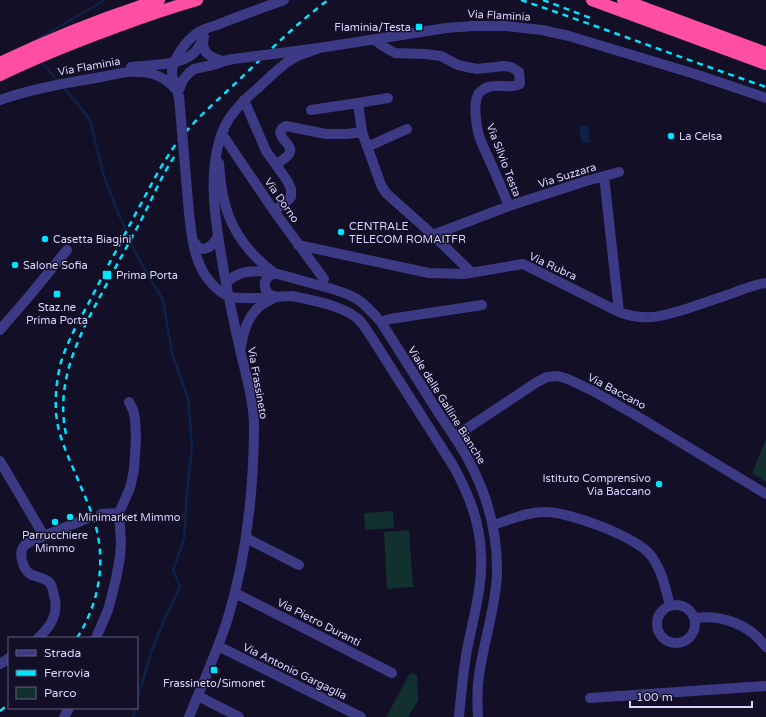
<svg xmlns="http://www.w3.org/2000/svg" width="766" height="717" font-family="'Varela Round',sans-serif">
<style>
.green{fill:#12302f}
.water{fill:#0c2248}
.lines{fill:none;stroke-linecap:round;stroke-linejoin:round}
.stream{stroke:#0c2248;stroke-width:2.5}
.minor{stroke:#3d3a85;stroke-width:10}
.highway{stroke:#ff4fa3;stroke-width:12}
.rail{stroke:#00e5ff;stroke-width:2.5;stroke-dasharray:6 5;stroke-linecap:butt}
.minor-bridge{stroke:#3d3a85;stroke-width:10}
.poi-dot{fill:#00e5ff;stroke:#130f26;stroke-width:1.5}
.labels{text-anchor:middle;stroke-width:3;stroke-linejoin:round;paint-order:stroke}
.street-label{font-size:11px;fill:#d9d4ff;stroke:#130f26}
.poi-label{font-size:11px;fill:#d9d4ff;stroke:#130f26;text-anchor:start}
</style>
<rect width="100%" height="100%" fill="#130f26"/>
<path class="green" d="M766 439V482L752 473Z
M393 511 394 528 365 530 364 513Z
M409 530 413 587 387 589 384 532Z
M412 673 417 675 418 701 408 717H386L389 712 408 676Z"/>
<path class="water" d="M588 125 590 142 582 143 579 126Z"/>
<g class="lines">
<path class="stream" d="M38 39 105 0
M40 61 58 81
M63 86 90 120 103 173 114 203 138 258 163 300 172 353 188 398 192 447 187 490 184 539 173 570 180 586 163 623 151 652 137 701
M133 717 135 708"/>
<path class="minor" d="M204 37C200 53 211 58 224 61
M375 39 381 45 395 53 425 54 441 56 458 65 467 67 477 69 504 66 511 67 519 72 520 84C510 90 493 81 481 91 472 98 476 122 478 132 480 140 484 148 487 155 495 172 502 189 509 206
M273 54 319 48 446 28 472 26H506L542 30 569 36 695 74 766 98
M131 67C151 64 178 67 194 53 198 49 200 44 203 40
M177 89C174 83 172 77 172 71 173 58 187 40 197 33 203 29 210 27 217 25 239 16 262 8 284 0
M178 95V92L183 80 189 73 194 69 217 64 224 61 233 59
M388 98 358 103 362 132 381 185 386 193 433 235 471 272
M0 100C31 89 64 83 96 78 113 75 131 69 148 73 162 76 169 81 178 92
M244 100 266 151 279 169 288 182 291 189V197L287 201 274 211
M311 110 358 103
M222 134 274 211 324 279
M367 147 407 129
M219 163C220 176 221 188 224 200 231 231 249 254 274 273
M276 165C280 161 289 157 290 152 293 143 270 134 286 126L326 134H347L362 132
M604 176 619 312
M188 202C191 231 192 266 215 287 220 291 225 296 231 297 244 299 259 298 273 297 280 297 285 296 292 296 311 300 341 305 357 318 363 323 367 331 372 338L454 467C469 495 480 522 481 554 483 587 473 618 467 650 463 672 461 695 459 717
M433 235 509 206 586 181 619 172
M194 242 200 249C209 250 214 244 218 236
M298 245 429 273 464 274 523 264 619 312C646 322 663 316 689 308 704 303 718 298 733 293 744 289 755 284 766 283
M274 273C264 279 262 284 268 294L276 297
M226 283C232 277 238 273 247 272 267 269 288 277 307 282 324 287 342 290 357 299 366 305 374 314 381 322 400 352 419 382 438 412 449 429 461 445 470 463 489 499 498 535 497 576 495 608 485 638 480 669 477 685 477 701 478 717
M381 322 390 319 482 305
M0 330 31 294 67 250
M241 347C243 332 248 316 260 306 264 303 269 300 274 298
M454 437 537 382 547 377 558 376 568 379 593 391 637 416 766 494
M0 461 44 536C38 539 28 541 24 546 18 553 23 569 30 574 36 577 46 578 50 583 52 586 53 591 54 595 59 613 52 626 38 638
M101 514 119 513
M493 525C510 520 526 512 544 512 568 511 638 537 652 557 662 571 666 589 670 606
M44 536 88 518
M246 538 299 565
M235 593 392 673
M657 624a19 19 0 1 1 38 0a19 19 0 1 1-38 0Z
M695 618C722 614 750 625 766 647
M96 638 108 610 116 579 120 557 121 543 119 513 130 488 134 470 136 439 135 418 133 410 129 402
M218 646 361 717
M0 664 9 658
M198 696 239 717
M590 698 766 686
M64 717 69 708
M189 717C202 685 216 654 227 621 246 560 253 497 254 433 255 406 247 379 241 354 234 323 227 292 222 260 215 219 206 166 225 126 232 111 245 99 258 88 269 78 279 67 292 59 300 54 310 52 319 48"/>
<path class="highway" d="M592 0 766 64
M623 0 766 53
M0 63C52 38 105 17 159 0
M0 75C37 57 75 42 113 28 141 18 168 8 197 0"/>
<path class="rail" d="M521 0C603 28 684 59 766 87
M543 0 593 19
M66 434C55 383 78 337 102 293 114 270 126 248 138 226 151 202 161 175 177 153
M77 638C98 605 106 566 96 527 91 509 83 492 76 475 67 454 57 433 56 411 55 394 57 378 61 362 67 343 76 326 86 308 94 293 102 277 110 262 121 242 131 222 142 202 154 179 166 156 183 135 200 115 220 98 239 80 268 52 296 24 328 0
M0 711 9 704"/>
<path class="minor-bridge" d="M233 59 273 54
M179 96 188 202"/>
</g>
<g class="poi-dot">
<rect x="415" y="23" width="8" height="8" rx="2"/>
<circle cx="671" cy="136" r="4"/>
<circle cx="341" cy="232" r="4"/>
<circle cx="45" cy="239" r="4"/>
<circle cx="15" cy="265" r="4"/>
<rect x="102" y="270" width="10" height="10" rx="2"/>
<rect x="53" y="290" width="8" height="8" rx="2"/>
<circle cx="659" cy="484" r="4"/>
<circle cx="70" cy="517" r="4"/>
<circle cx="55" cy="522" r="4"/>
<rect x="210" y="666" width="8" height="8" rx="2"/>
</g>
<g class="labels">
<g class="street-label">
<text transform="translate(499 15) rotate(3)" y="4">Via Flaminia</text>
<text transform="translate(89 66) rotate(-10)" y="4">Via Flaminia</text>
<text transform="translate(504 160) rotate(69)" y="4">Via Silvio Testa</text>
<text transform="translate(567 175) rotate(-17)" y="4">Via Suzzara</text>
<text transform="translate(282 200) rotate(55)" y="4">Via Dorno</text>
<text transform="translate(553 266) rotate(25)" y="4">Via Rubra</text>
<text transform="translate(258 383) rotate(80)" y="4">Via Frassineto</text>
<text transform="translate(617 391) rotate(28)" y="4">Via Baccano</text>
<text transform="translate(447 405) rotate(58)" y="4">Viale delle Galline Bianche</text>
<text transform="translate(319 622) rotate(27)" y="4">Via Pietro Duranti</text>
<text transform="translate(295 671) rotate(26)" y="4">Via Antonio Gargaglia</text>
</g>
<g class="poi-label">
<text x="411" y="31" text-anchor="end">Flaminia/Testa</text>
<text x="679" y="140">La Celsa</text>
<text x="349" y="230">CENTRALE<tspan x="349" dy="13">TELECOM ROMAITFR</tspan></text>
<text x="53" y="243">Casetta Biagini</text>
<text x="23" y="269">Salone Sofia</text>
<text x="116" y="279">Prima Porta</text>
<text x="57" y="311" text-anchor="middle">Staz.ne<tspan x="57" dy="13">Prima Porta</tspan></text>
<text x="651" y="482" text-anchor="end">Istituto Comprensivo<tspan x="651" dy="13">Via Baccano</tspan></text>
<text x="78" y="521">Minimarket Mimmo</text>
<text x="55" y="539" text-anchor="middle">Parrucchiere<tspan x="55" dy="13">Mimmo</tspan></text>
<text x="214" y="687" text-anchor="middle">Frassineto/Simonet</text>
</g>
</g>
<rect x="8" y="637" width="130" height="72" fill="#130f26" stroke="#625e7d"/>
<rect x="16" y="650" width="20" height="6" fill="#3d3a85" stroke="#625e7d"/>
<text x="44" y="657" font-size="12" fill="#d9d4ff">Strada</text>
<rect x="16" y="670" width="20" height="6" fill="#00e5ff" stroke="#625e7d"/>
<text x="44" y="677" font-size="12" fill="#d9d4ff">Ferrovia</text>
<rect x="16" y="687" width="20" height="12" fill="#12302f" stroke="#625e7d"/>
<text x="44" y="697" font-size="12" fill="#d9d4ff">Parco</text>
<path d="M630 701v6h122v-6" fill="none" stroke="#d9d4ff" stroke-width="2"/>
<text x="636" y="701" font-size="12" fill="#d9d4ff" stroke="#130f26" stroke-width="3" paint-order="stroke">100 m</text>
</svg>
